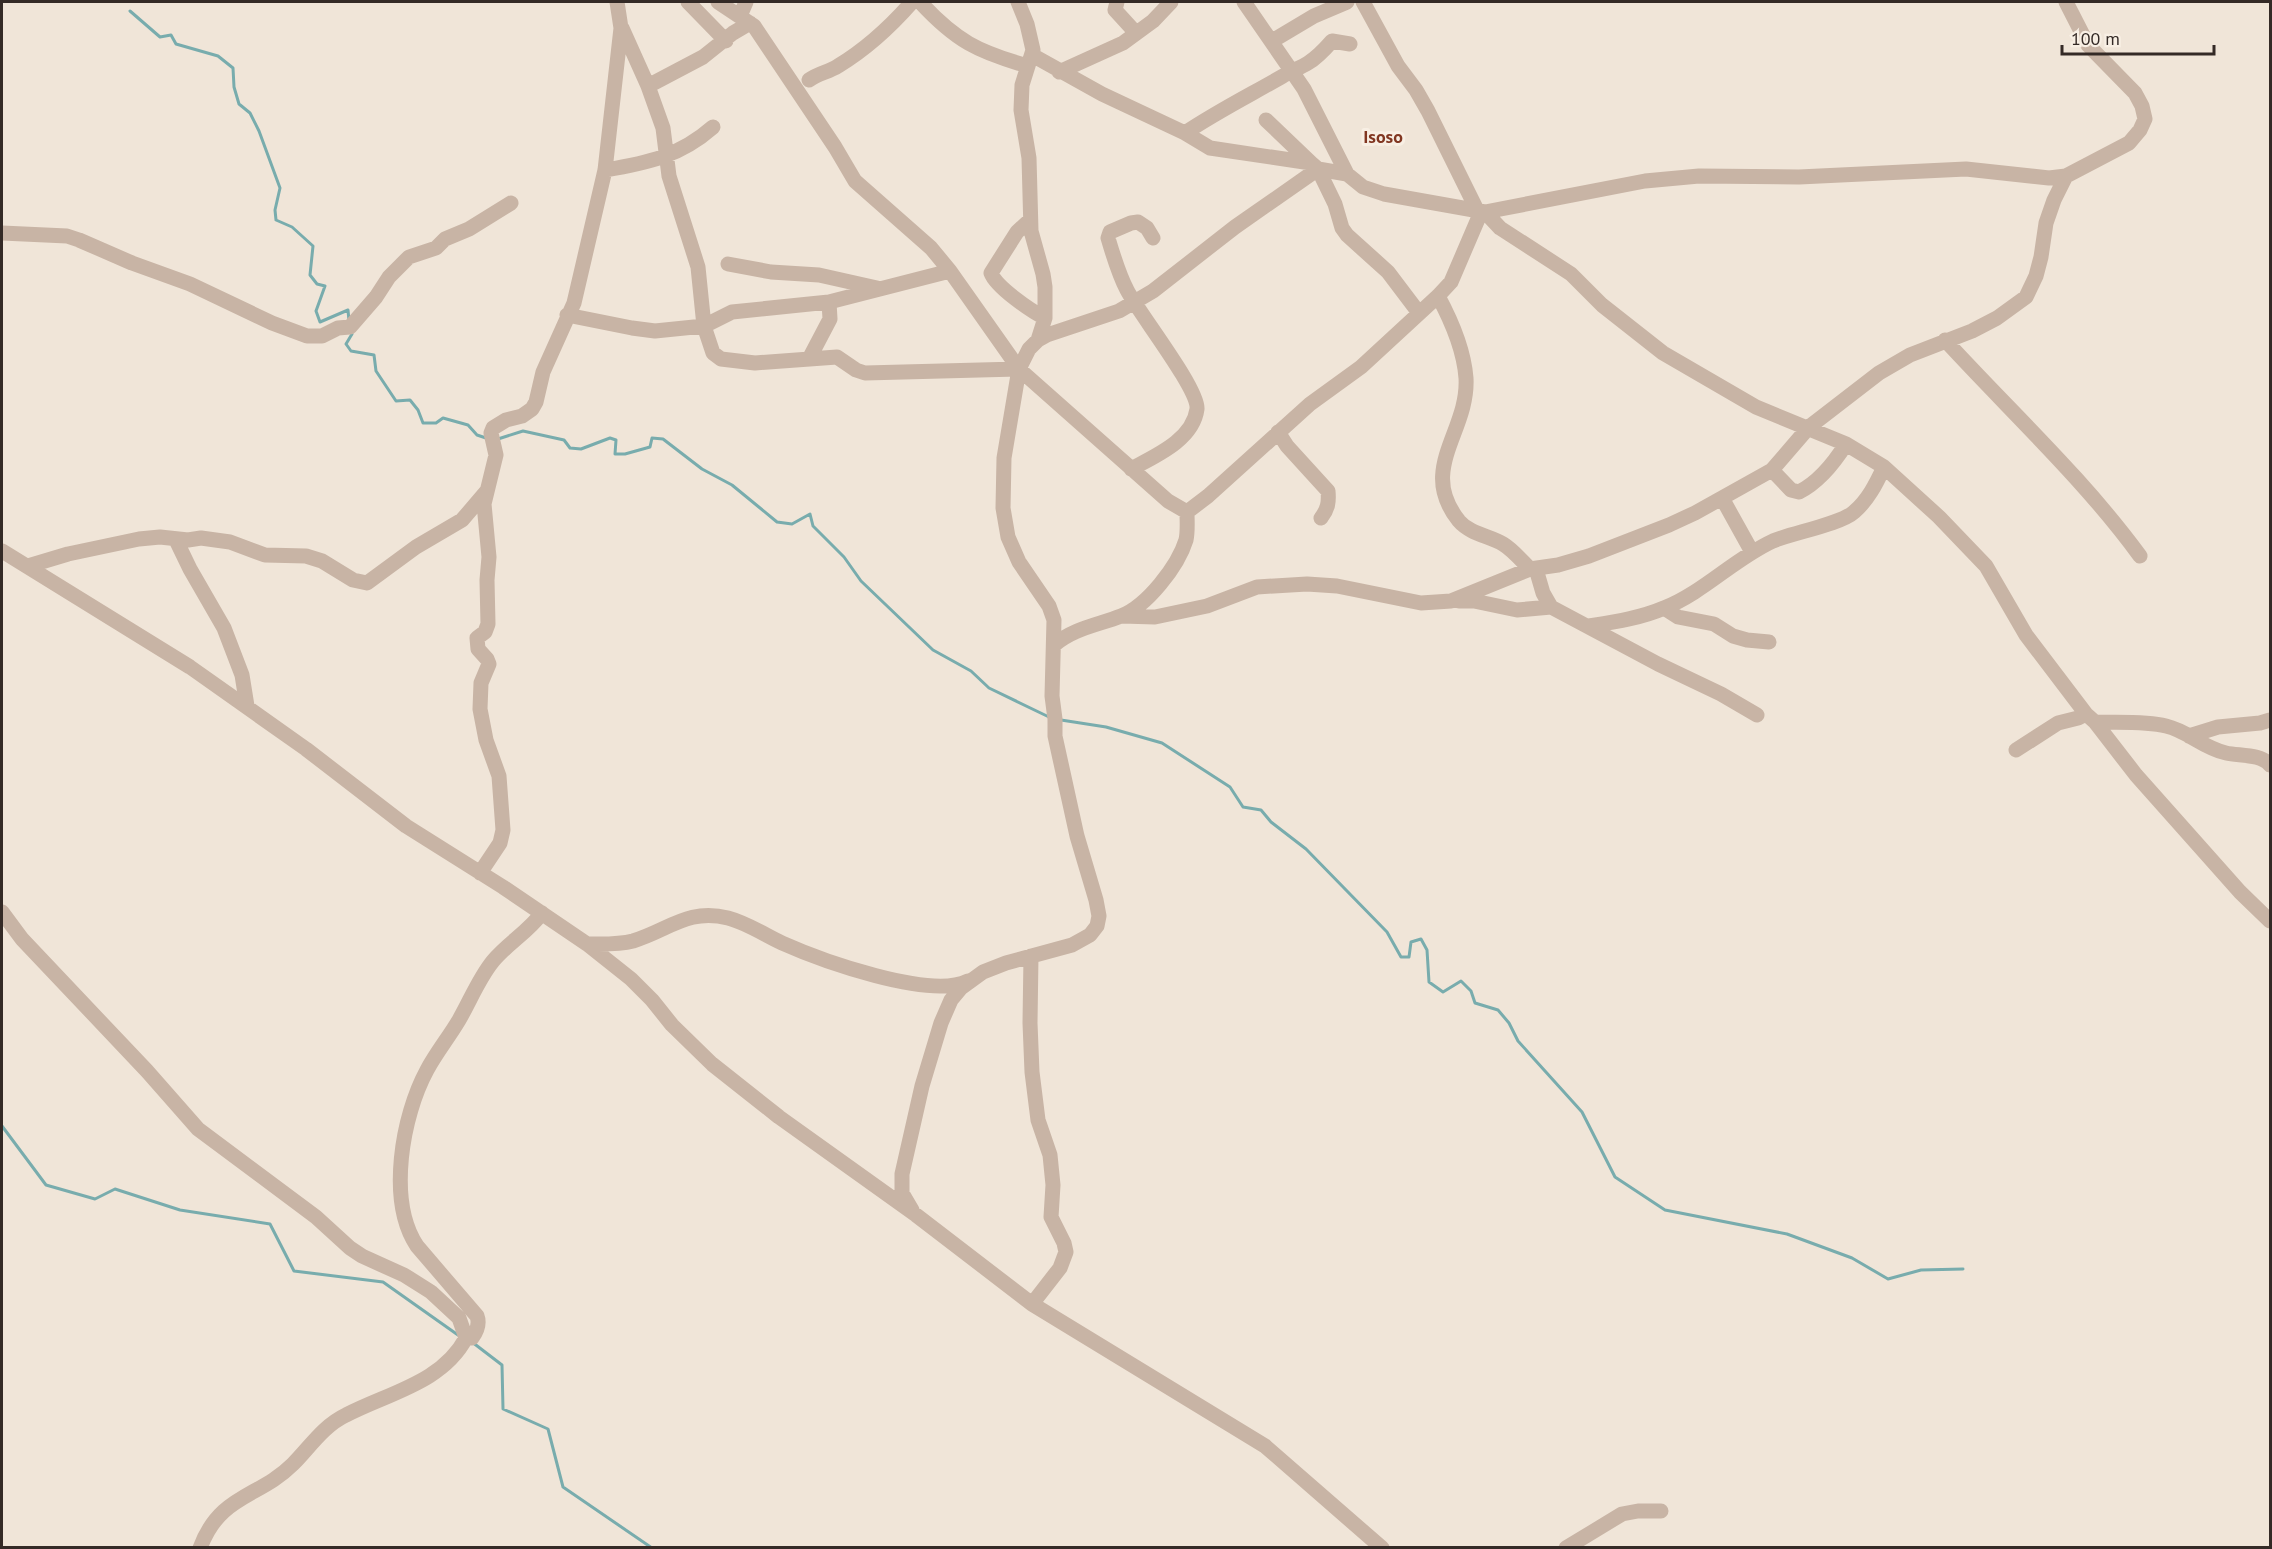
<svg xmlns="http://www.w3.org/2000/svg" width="2272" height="1549" font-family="'PT Sans',sans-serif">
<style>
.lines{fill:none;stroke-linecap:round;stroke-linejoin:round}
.stream{stroke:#78acad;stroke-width:3}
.minor{stroke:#c8b4a5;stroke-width:15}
.labels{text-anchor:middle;stroke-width:6;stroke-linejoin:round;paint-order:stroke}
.quarter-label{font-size:18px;font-weight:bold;fill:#813621;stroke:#f8efe4}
</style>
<rect width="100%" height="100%" fill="#f0e5d8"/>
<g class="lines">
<path class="stream" d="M130 11 160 37 171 35 176 44 218 56 233 68 234 87 239 104 250 113 259 131 280 188 275 210 276 220 292 227 313 246 310 275 317 284 325 286 316 311 320 322 348 310 349 321
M351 330 352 334 346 344 351 351 374 355 376 371 396 401 410 400 418 410 423 423H436L443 418 468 425 477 435 486 438
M498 439 523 431 564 440 570 448 581 449 610 438 616 440 615 454H625L650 447 652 438 663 439 702 469 732 485 777 522 792 524 810 514 813 526 844 557 861 581 933 650 971 671 989 688 1049 717
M1061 720 1106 727 1162 743 1230 787 1243 807 1261 810 1271 822 1306 849 1387 932 1401 957H1409L1411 942 1421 939 1427 950 1429 982 1443 992 1461 981 1471 991 1475 1003 1498 1010 1509 1023 1518 1041 1582 1112 1615 1177 1665 1210 1787 1234 1852 1258 1888 1279 1921 1270 1963 1269
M2 1126 46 1185 95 1199 115 1189 180 1210 270 1224 294 1271 383 1282 458 1335
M472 1342 502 1365 503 1409 548 1429 563 1487 652 1548"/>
<path class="minor" d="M688 2 726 41
M718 2 754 26 835 147 855 181 931 248 950 271 1019 369 1168 501 1187 512 1208 496 1310 404 1361 367 1438 296 1451 282 1481 212
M920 2C956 41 978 52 1028 66
M1018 2 1027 24 1033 50 1022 85 1021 110 1029 158 1031 231 1043 274 1045 287V318L1038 340
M1117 2 1115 10 1136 33
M1244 2 1304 89 1347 174
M1363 2 1398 66 1416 90 1428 111 1477 210
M740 16 746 2
M622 28 648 86 663 128 669 176 698 267 704 326 713 353 721 359 755 363 837 357 856 370 865 373 1019 369
M1272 41 1314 16 1347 2
M1032 55 1102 94 1185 133 1210 148 1311 163 1318 169 1347 174 1363 187 1384 194 1485 212 1500 228 1571 274 1602 305 1663 353 1756 407 1846 444 1884 467 1939 517 1986 566 2026 635 2086 714 2095 722 2136 775 2240 892 2270 921
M1059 72 1123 43 1153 21 1171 2
M809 80C818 73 829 72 838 66 866 49 891 26 912 2
M648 86 703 57 733 33 750 23
M1266 120 1311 163
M1185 133C1216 112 1250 95 1283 76 1291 71 1300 68 1308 63 1318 57 1325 49 1332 41L1350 44
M605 170C648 163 680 156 713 127
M1485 212 1645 181 1699 176 1799 177 1966 169 2049 178 2066 176
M1030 220 1017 232 991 273C996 287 1031 311 1045 318
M2 233 67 236 79 240 132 263 190 284 272 323 307 336H322L338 328 350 327 376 297 389 277 409 257 436 248 445 239 469 229 511 203
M728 264 771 272 819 275 877 288
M1438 296C1451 320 1464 351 1466 378 1469 432 1417 469 1459 521 1470 534 1490 536 1503 544 1513 550 1522 561 1530 569
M567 315 632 328 655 331 704 326 732 312 829 302 950 271
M1945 340C2010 411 2083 478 2140 556
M809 359 830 319 829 302
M1278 432 1287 446 1328 491C1329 502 1328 509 1321 518
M1131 469C1155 456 1193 440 1197 409 1199 389 1138 312 1127 290 1119 275 1113 255 1108 238L1110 232 1131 223 1138 222 1147 228 1153 238
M1772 470 1791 490 1799 492C1819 482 1834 463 1846 444
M1722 498 1752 552
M176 540 190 569 224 628 242 675 247 706
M2 551 190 667 306 749 406 826 503 887 587 944 631 979 652 1000 672 1025 712 1064 779 1117 916 1215 1032 1304 1265 1446 1382 1548
M28 566 68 554 139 539 160 537 188 540 201 538 230 542 265 555 306 556 322 561 353 580 367 583 416 547 462 520 486 492
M1536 569 1543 593 1551 607 1658 664 1721 694 1757 715
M1459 601H1474L1517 610 1551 607
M1664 608 1678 617 1714 624 1733 636 1747 640 1769 642
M1122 616 1155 617 1207 606 1257 587 1307 584 1337 586 1421 603 1451 601 1530 569 1558 565 1589 556 1669 525 1695 513 1772 470 1809 427 1879 373 1910 355 1972 331 1997 318 2026 297 2036 276 2041 257 2046 223 2054 200 2066 176 2129 143 2140 130 2145 119 2142 106 2135 93 2088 45 2066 2
M1589 626C1614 622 1641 618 1664 608 1704 592 1734 559 1773 541 1792 533 1841 524 1854 512 1868 500 1876 484 1884 467
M1054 645C1074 628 1098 625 1121 616 1147 606 1178 566 1186 540 1188 531 1187 521 1187 512
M2095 722C2117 723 2145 721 2166 726 2188 731 2203 748 2226 753 2240 756 2261 754 2270 765
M2189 736 2218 727 2260 723 2270 720
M2016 750 2058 723 2078 718 2086 714
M480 873 500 843 503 830 499 776 486 740 480 709 481 683 489 664 487 659 478 649 477 638 485 632 488 624 487 580 489 557 484 504 496 455 491 433 493 428 506 420 522 416 532 409 536 402 543 372 574 303 605 170 621 28 617 2
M2 912 22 939 147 1071 198 1129 316 1217 350 1248 362 1256 404 1275 431 1292 459 1318 466 1338C442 1383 388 1393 346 1415 323 1426 310 1447 293 1464 259 1498 220 1494 200 1548
M587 944C602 944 618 945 633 941 669 930 688 908 728 918 747 923 765 935 782 943 820 960 930 1000 968 981
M1031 956 1030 1023 1032 1072 1038 1120 1050 1155 1053 1185 1051 1217 1064 1243 1066 1252 1060 1268 1032 1304
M912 1210 902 1193V1174L922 1086 941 1023 951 1000 961 988 983 972 1006 963 1072 945 1090 935 1097 926 1099 916 1096 900 1077 836 1055 736V719L1052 696 1054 620 1049 606 1019 562 1008 537 1003 508 1004 458 1019 369 1029 349 1038 340 1047 335 1119 311 1153 291 1235 227 1318 169 1335 204 1342 228 1347 235 1388 272 1419 313
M466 1338H472C477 1331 480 1324 477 1316L417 1246C387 1201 402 1116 427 1070 436 1053 449 1037 459 1020 470 1001 479 978 493 961 508 943 528 932 542 913
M1566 1548 1622 1514 1638 1511H1661"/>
</g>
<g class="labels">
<g class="quarter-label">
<text x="1383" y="143">Isoso</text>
</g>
</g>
<rect width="2272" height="1549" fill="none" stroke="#342a26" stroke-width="6"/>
<path d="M2062 45v9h152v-9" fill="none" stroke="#342a26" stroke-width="3"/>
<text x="2071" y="45" font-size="18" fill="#342a26" stroke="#f8efe4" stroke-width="4.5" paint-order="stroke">100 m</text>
</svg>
